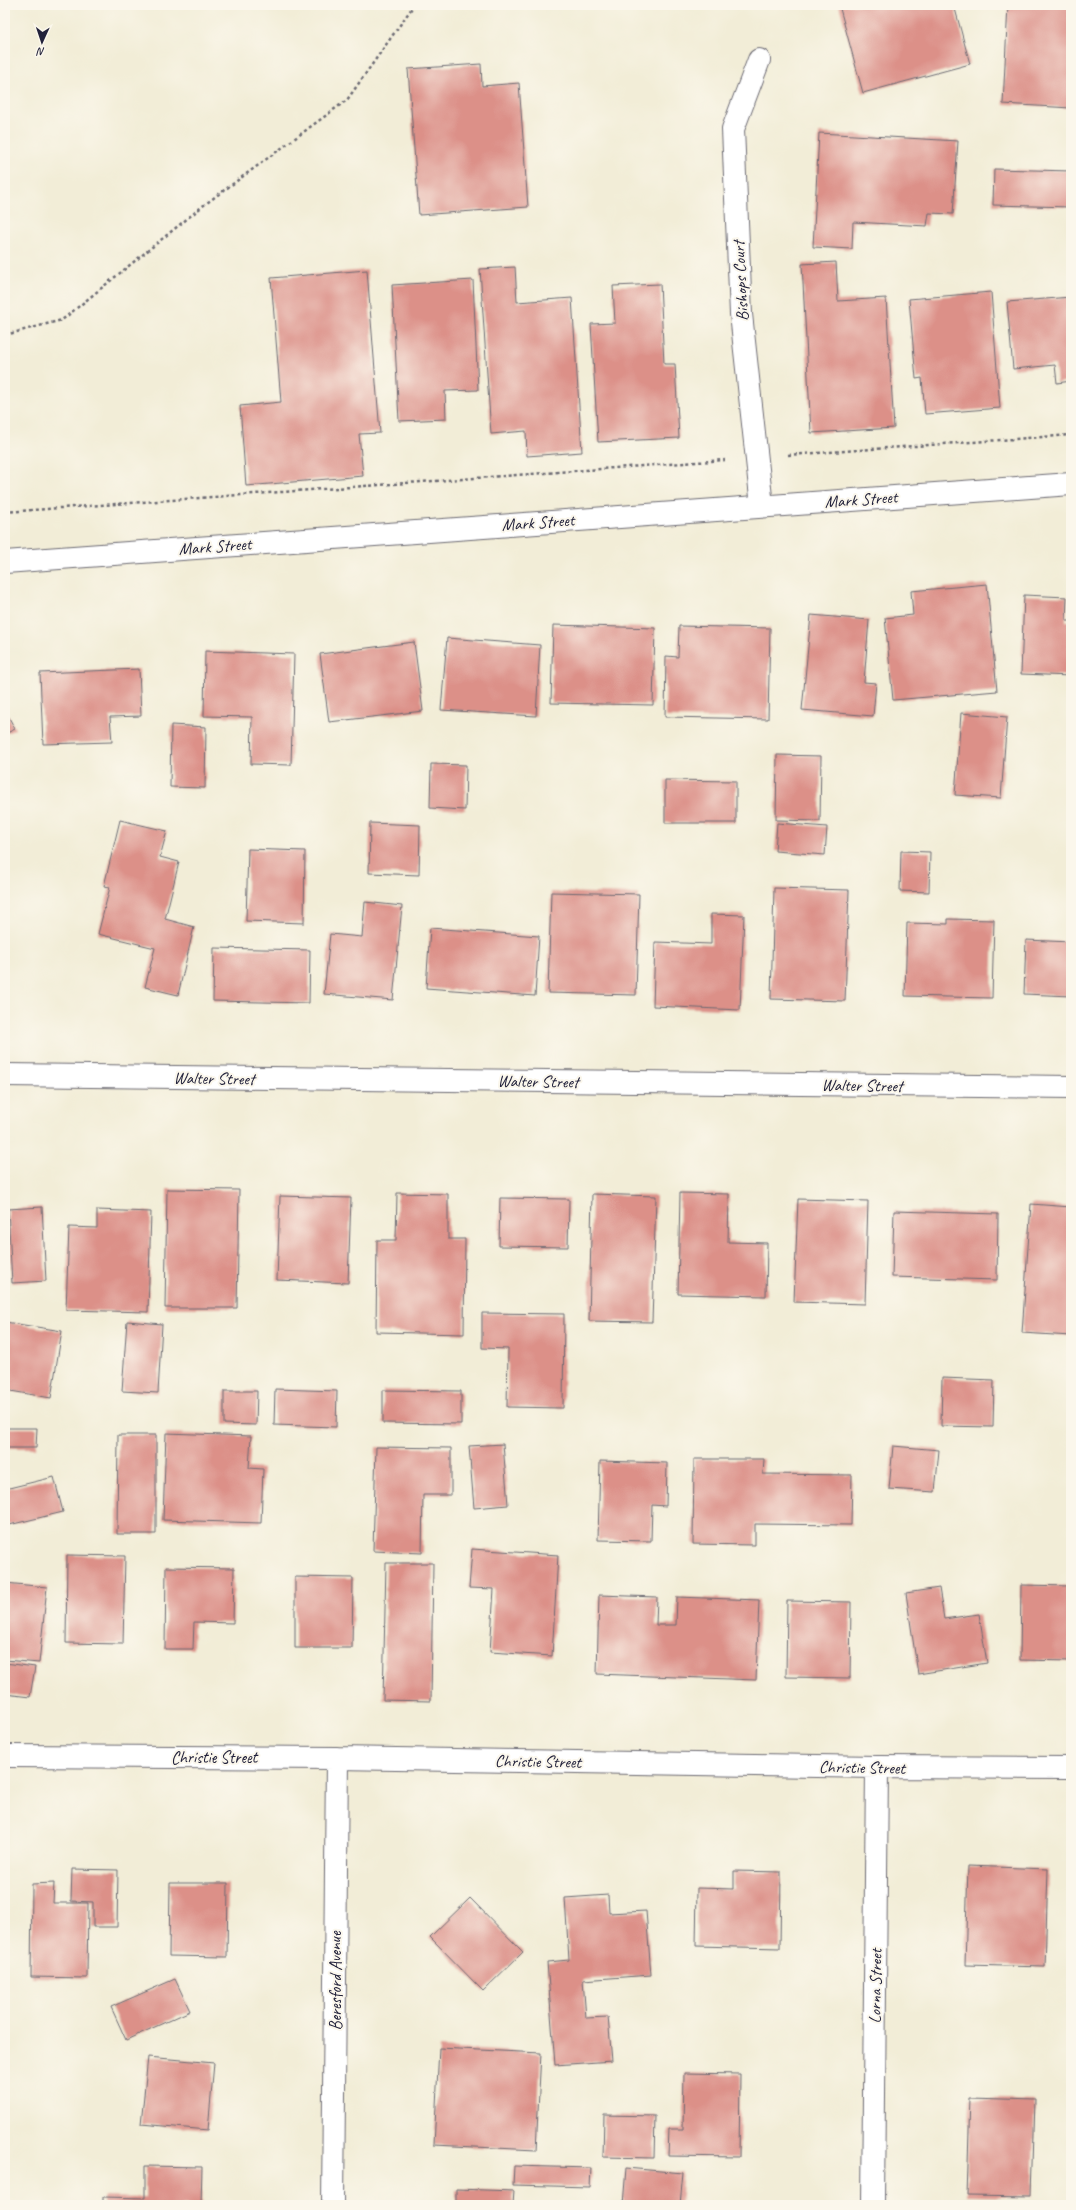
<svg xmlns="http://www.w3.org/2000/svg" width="1076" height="2210" font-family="Caveat,sans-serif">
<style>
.building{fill:#dc9088}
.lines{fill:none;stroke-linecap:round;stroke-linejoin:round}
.minor-casing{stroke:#6b6972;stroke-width:24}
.path{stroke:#6b6972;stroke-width:2.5;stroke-dasharray:3 3;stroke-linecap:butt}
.minor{stroke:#fff;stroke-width:22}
.labels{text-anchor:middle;stroke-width:4;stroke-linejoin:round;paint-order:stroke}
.street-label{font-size:17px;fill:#22223b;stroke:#fbf7ec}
</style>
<rect width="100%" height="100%" fill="#fbf7ec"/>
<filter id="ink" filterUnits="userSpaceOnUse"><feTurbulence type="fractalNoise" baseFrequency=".025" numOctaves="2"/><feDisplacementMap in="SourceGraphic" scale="8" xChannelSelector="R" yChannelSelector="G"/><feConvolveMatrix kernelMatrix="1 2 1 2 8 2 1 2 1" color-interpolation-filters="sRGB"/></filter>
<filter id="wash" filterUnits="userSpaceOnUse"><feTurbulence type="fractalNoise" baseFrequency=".012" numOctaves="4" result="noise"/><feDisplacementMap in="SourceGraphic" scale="16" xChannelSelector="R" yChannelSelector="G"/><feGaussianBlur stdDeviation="0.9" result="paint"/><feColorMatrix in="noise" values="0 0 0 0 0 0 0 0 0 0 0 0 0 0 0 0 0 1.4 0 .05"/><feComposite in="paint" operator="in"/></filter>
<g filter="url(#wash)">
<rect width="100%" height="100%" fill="#f2edd7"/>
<g id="blocks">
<path class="building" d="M839 5H954L970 64 863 93Z
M1008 5H1071V108L1003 104Z
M481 64 482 86 519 83 528 207 419 215 408 69Z
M819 133 958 141 953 214 929 213 927 226 853 222 852 249 813 247Z
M994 169 1071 171V207L993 205Z
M836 262 838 301 886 298 894 428 811 433 802 264Z
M515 267 517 302 572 298 582 452 527 456 526 431 491 434 480 269Z
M367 270 380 433 359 434 363 476 246 486 240 406 281 402 271 278Z
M473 280 478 390 445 391 446 419 399 421 392 285Z
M660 284 664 364H675L679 438 598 442 591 324 615 323 613 286Z
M991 292 1000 408 925 414 922 378 916 379 909 299Z
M1071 297V381L1057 383 1055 365 1013 369 1007 302Z
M987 584 997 691 893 700 885 618 913 615 911 591Z
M1024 595 1067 597 1066 621H1071V676L1021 674Z
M811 615 869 620 864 682 876 683 873 716 802 710Z
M553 625 655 628 653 705 551 703Z
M679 626 770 628 768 719 665 717 666 656 678 657Z
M447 638 540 645 536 716 441 710Z
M414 642 423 711 329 722 320 654Z
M205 651 294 654 291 765 251 764 252 717 204 716Z
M139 669 141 716 110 717 112 742 43 744 40 673Z
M5 710 15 729 5 734Z
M961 713 1007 717 1001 798 955 795Z
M171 725 206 727 205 788 170 787Z
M777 755 821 756 820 821 776 820Z
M431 764 466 765 465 810 430 808Z
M665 780 736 781V823H665Z
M120 820 167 831 160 857 179 862 165 919 194 927 178 995 145 987 155 948 98 934 110 887 104 886Z
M370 823 420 825 419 875 369 873Z
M777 823 827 827 825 855 775 851Z
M248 849 305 851 304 923 246 921Z
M901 851 930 852 929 892 900 891Z
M774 888 849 890 845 1001 771 999Z
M551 892 639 894 636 995 548 993Z
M365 902 402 906 393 1000 324 994 330 934 362 937Z
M711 914 744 915 740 1010 653 1006 655 942 711 944Z
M948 919 994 920 992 998 905 996 907 923 948 924Z
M430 928 539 936 535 996 426 988Z
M1026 940 1071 942V996L1024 994Z
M214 948 310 950 309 1003 213 1001Z
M167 1189 239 1190 237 1308H165Z
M397 1193 448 1194V1239H465L464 1334 376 1332 377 1240H396Z
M680 1193 729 1194 728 1242 767 1243 766 1296 678 1294Z
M592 1194 656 1196 652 1322 589 1321Z
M280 1196 351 1198 348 1283 277 1280Z
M500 1198 569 1199 568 1247 499 1246Z
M798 1199 868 1201 865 1304 794 1302Z
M1031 1204 1071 1207V1336L1022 1333Z
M42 1207 46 1281 12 1283 8 1209Z
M97 1210 151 1212 148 1312 66 1310 69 1227 97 1228Z
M894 1211 998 1214 997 1280 892 1277Z
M482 1313 564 1314 563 1408 507 1407 508 1349 482 1348Z
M127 1321 162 1324 158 1393 122 1391Z
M5 1322 62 1331 51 1398 5 1390Z
M942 1378 994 1380 993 1427 941 1426Z
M275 1389 337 1391 336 1427 274 1425Z
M383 1390 461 1391V1424L383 1423Z
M224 1391H257L256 1425 224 1424Z
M5 1428H37L36 1448H5Z
M166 1433 251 1436 249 1468 263 1469 261 1523 163 1520Z
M118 1435H156V1534H117Z
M503 1444 508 1505 474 1508 469 1446Z
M893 1446 939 1450 935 1492 889 1489Z
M376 1447 451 1448V1495H423L422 1553 373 1551Z
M694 1459H764L763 1474 852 1475 851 1525 755 1524V1545L693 1544Z
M600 1461 667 1463 666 1506 652 1505 651 1541 598 1540Z
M54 1477 63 1512 5 1526V1489Z
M472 1549 558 1555 552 1656 490 1652 494 1589 469 1588Z
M67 1555 125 1556 123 1644 66 1643Z
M386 1563H433L431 1701 383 1700Z
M166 1567 234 1568 233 1623 194 1622 193 1649H165Z
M295 1577 353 1578 352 1648H295Z
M5 1583 47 1587 39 1663 5 1660Z
M1021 1585 1071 1586V1661L1020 1660Z
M939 1588 944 1619 979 1614 987 1663 918 1674 906 1593Z
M599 1595 657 1597 656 1625H676L677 1597 759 1600 756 1680 597 1674Z
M787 1601 851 1602 850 1678 786 1677Z
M5 1663 35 1667 30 1697 5 1694Z
M968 1866 1048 1869 1045 1967 965 1965Z
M72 1869 118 1870 117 1927H93V1902L71 1901Z
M734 1871 781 1872 780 1948 696 1946 697 1888 734 1889Z
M54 1883 53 1903H88L87 1978 31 1977 32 1884Z
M170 1883H228L227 1957 169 1956Z
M608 1895 609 1913 646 1911 651 1975 583 1980 586 2018 608 2017 612 2061 555 2065 547 1962 569 1960 565 1898Z
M470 1898 523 1952 483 1991 430 1937Z
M175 1979 190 2011 126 2040 111 2007Z
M439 2048 541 2053 536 2150 434 2145Z
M148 2057 214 2063 208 2130 141 2124Z
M684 2073 740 2074 739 2157 668 2156 669 2129H683Z
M970 2098 1035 2100 1032 2197 967 2196Z
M604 2115 655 2116 654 2158 603 2157Z
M145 2166 202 2167 201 2205H103V2197L145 2198Z
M514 2166 591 2168 590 2187 513 2185Z
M626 2168 683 2173 680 2205H623Z
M456 2189 514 2191 513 2205H456Z"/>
</g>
</g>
<g filter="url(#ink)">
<use href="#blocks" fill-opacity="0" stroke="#6b6972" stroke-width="1"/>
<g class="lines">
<defs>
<path id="minor" d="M759 60 733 129 741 314 762 506
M5 562 1071 484
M5 1075 1071 1087
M5 1756 337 1758 877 1767 1071 1768
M333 2205 337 1758
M873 2205 877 1767"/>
</defs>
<use href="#minor" class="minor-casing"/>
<path class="path" d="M5 335 62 320 204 205 347 100 414 5
M788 455 1071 435
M5 512 725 460"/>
<use href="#minor" class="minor"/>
</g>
</g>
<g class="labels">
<g class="street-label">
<text transform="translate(740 281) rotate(-93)" y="6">Bishops Court</text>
<text transform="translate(861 499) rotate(-4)" y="6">Mark Street</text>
<text transform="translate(538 522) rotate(-4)" y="6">Mark Street</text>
<text transform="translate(215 546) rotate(-4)" y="6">Mark Street</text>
<text transform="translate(214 1078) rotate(1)" y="6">Walter Street</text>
<text transform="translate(538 1081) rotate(1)" y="6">Walter Street</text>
<text transform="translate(862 1085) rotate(1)" y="6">Walter Street</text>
<text x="214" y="1763">Christie Street</text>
<text transform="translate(538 1761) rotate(1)" y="6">Christie Street</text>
<text transform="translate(862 1767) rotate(1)" y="6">Christie Street</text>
<text transform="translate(335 1981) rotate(-90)" y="6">Beresford Avenue</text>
<text transform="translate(875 1986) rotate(-89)" y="6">Lorna Street</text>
</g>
</g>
<rect width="1076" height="2210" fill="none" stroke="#fbf7ec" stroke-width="20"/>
<g transform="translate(42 42) rotate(183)" stroke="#fbf7ec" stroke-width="3" paint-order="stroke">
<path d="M0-3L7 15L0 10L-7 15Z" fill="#22223b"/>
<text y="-6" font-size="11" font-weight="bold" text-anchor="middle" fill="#22223b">N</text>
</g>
</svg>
